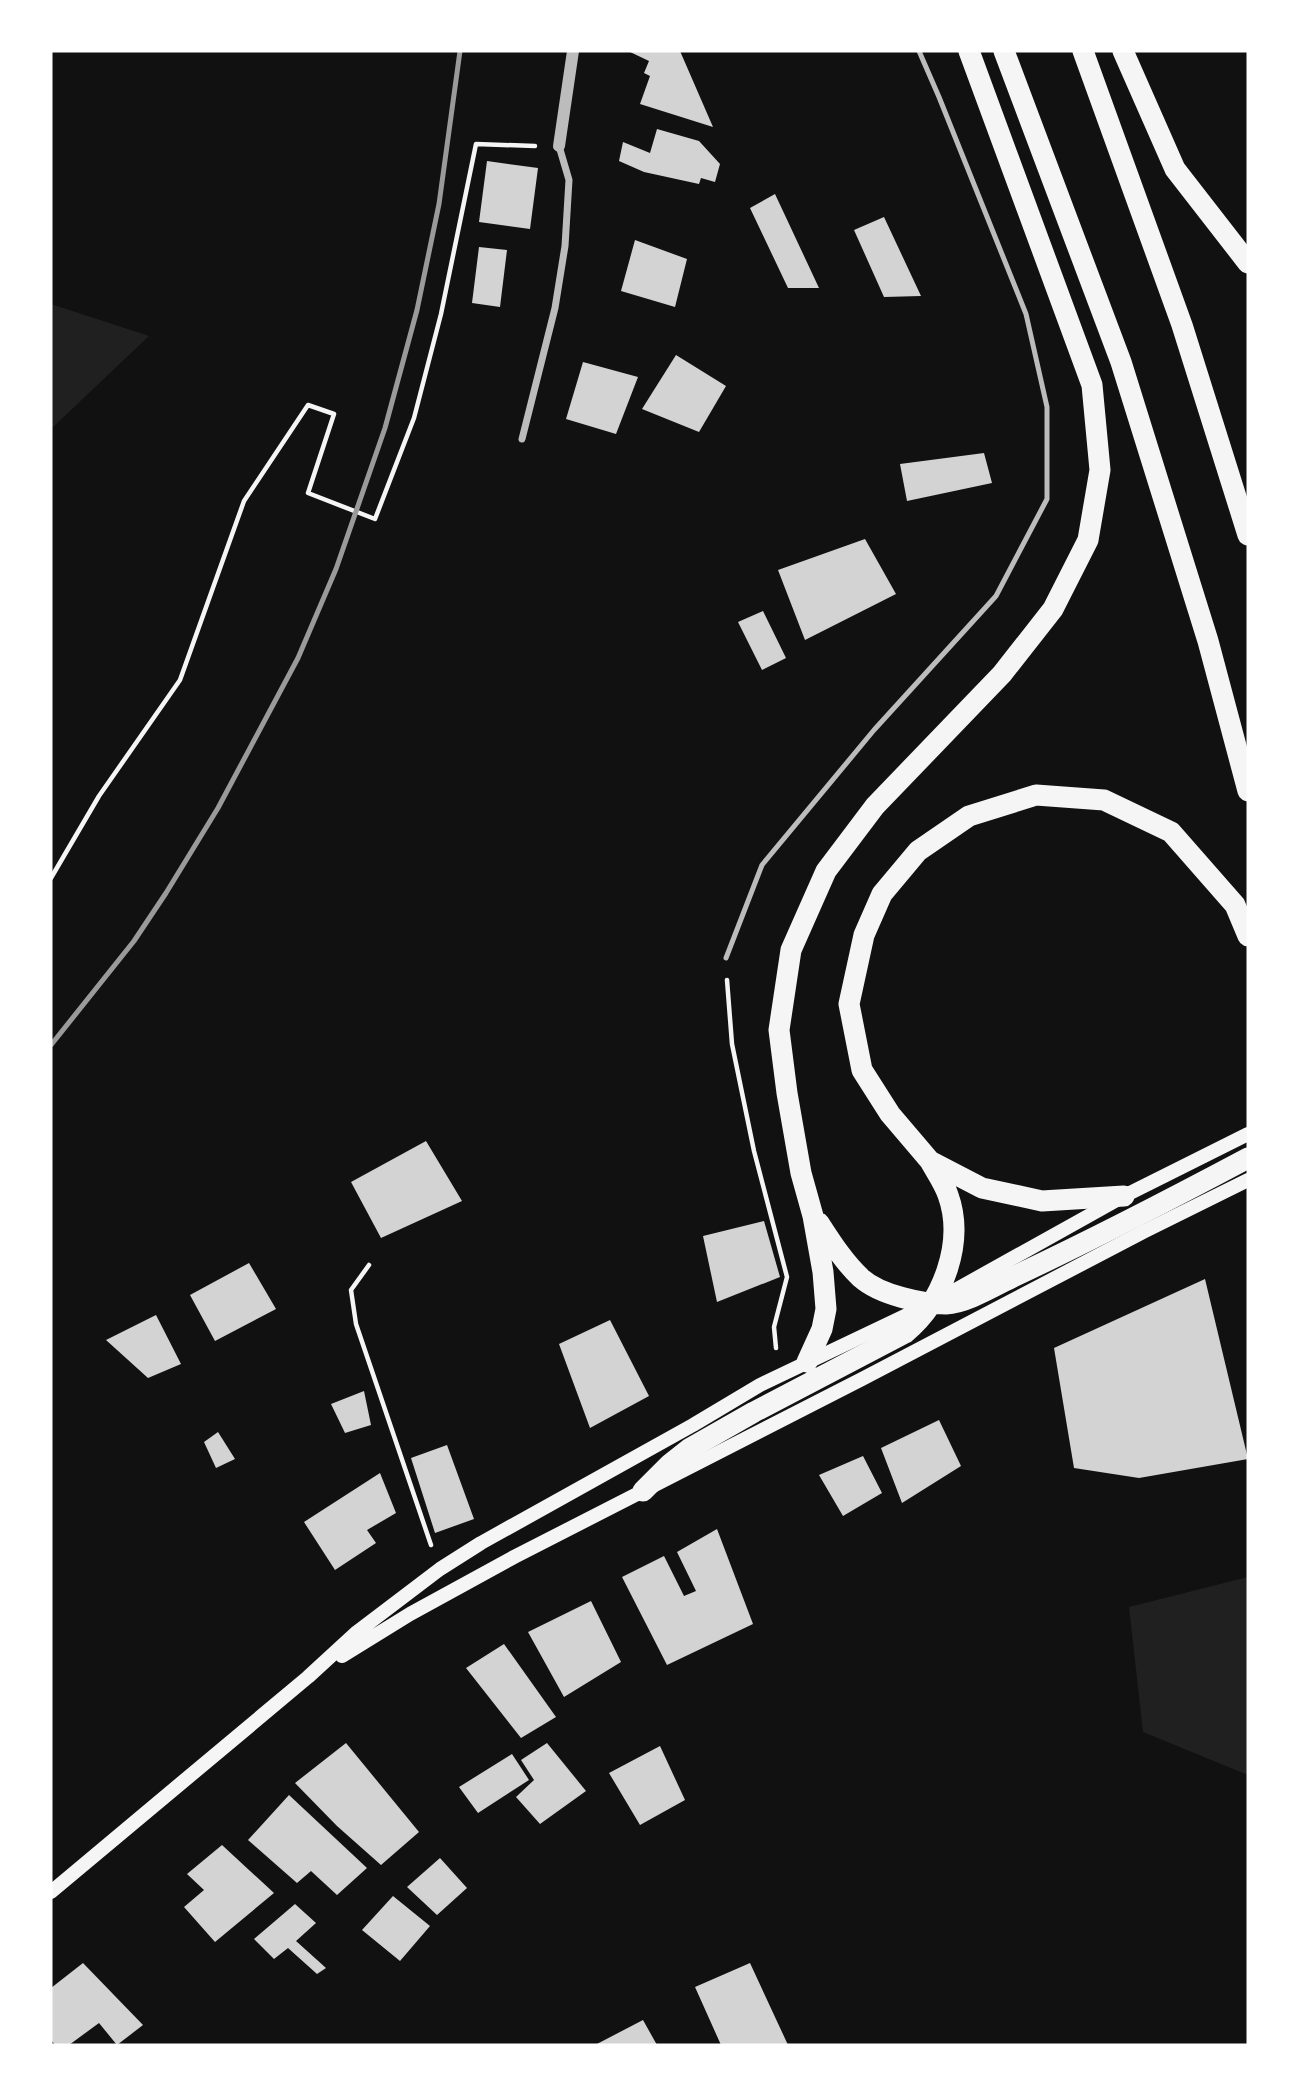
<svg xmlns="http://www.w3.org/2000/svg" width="1299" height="2096" font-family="'Noto Serif',serif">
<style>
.green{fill:#202020}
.building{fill:#d3d3d3}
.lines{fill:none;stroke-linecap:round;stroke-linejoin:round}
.path{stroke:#f5f5f5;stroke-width:4.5}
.service{stroke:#bcbcbc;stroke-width:5}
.minor{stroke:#bcbcbc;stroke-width:7}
.tertiary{stroke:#bcbcbc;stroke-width:12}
.secondary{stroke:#f5f5f5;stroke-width:14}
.motorway{stroke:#f5f5f5;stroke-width:21}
.rail{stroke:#9a9a9a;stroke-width:5}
</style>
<rect width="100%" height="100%" fill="#111"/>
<path class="green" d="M51 304 149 336 51 429Z
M1248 1577V1775L1143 1732 1129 1607Z"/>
<path class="building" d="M628 51H680L713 127 640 104 650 76 644 73 649 61Z
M657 129 699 141 720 164 715 182 701 178 699 184 644 172 619 161 623 142 650 153Z
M487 161 538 168 530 229 479 222Z
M775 194 819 288H788L750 208Z
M884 217 921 296 884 297 854 230Z
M635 240 687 259 675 307 621 291Z
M479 247 507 250 500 307 472 303Z
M676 355 726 386 699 432 642 409Z
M583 362 638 377 616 434 566 419Z
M984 453 992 483 907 501 900 464Z
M865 539 896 594 805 640 778 570Z
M763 611 786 658 762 670 738 622Z
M426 1141 462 1201 381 1238 351 1182Z
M764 1221 780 1277 717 1302 703 1236Z
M249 1263 276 1309 215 1341 190 1295Z
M1205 1279 1248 1459 1139 1478 1074 1468 1054 1348Z
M156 1315 181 1364 148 1378 106 1340Z
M610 1320 649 1396 590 1428 559 1344Z
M364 1391 371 1425 345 1433 331 1404Z
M939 1420 961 1466 902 1503 881 1448Z
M218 1432 235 1459 216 1468 204 1442Z
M447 1445 474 1519 435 1533 411 1458Z
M863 1456 882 1493 843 1516 819 1475Z
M380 1473 396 1513 367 1530 376 1543 335 1570 304 1522Z
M717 1529 753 1624 667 1665 622 1577 664 1556 684 1596 696 1591 677 1552Z
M591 1601 621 1662 564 1697 528 1632Z
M504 1644 556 1717 521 1738 466 1668Z
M346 1743 419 1832 381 1865 337 1826 295 1783Z
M547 1743 586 1791 540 1824 516 1797 534 1780 521 1760Z
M660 1746 685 1800 640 1825 609 1773Z
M512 1754 529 1780 478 1813 459 1787Z
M289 1795 367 1868 337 1895 311 1871 297 1883 248 1840Z
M222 1845 274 1893 215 1942 184 1907 204 1890 187 1874Z
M440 1858 467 1888 437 1915 407 1887Z
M393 1896 430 1926 400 1961 362 1930Z
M295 1904 316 1923 296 1941 326 1968 317 1974 288 1948 274 1959 254 1939Z
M83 1963 143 2025 117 2045 99 2023 69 2045H55L51 2040V1988Z
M750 1963 788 2045H721L695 1987Z
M643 2020 657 2045H595Z"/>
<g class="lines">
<path class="path" d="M51 878 99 796 180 680 244 501 308 405 334 414 308 493 375 519 414 418 441 314 476 144 535 146
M727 980 732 1044 754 1151 787 1277 774 1327 776 1348
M369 1265 351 1290 356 1324 431 1545"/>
<path class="service" d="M726 958 762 865 874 730 996 596 1047 499V407L1026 314 939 97 919 51"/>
<path class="minor" d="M522 439 555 308 565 246 569 180 559 146"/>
<path class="tertiary" d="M559 146 573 51"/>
<path class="secondary" d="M342 1656 410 1614 514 1557 862 1379 1143 1232 1248 1180
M51 1892 308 1677 357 1632 440 1569 481 1543 693 1425 760 1385 932 1303 1124 1196 1248 1134"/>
<path class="motorway" d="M1004 51 1121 362 1208 641 1248 791
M1083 51 1182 325 1248 535
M1123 51 1175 169 1248 263
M1124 1196 1042 1201 982 1188 930 1161 890 1114 862 1070 849 1004 864 935 882 894 918 851 969 816 1036 795 1104 800 1171 832 1235 905 1248 936
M819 1223C832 1243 844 1262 861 1278 880 1295 922 1304 946 1304 967 1303 996 1285 1015 1276 1094 1239 1171 1199 1248 1158
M807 1362 822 1329 826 1309 823 1272 813 1216 801 1173 787 1093 779 1030 791 950 826 871 875 806 1002 674 1053 609 1088 540 1100 470 1092 385 969 51
M643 1491 670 1464 689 1449 754 1412 905 1333C943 1302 965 1242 948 1195 944 1183 936 1172 930 1161"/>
<path class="rail" d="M51 1045 134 941 166 893 218 808 298 658 336 569 385 428 417 310 439 204 460 51"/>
</g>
<rect width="1299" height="2096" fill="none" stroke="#ffffff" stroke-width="105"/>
</svg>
